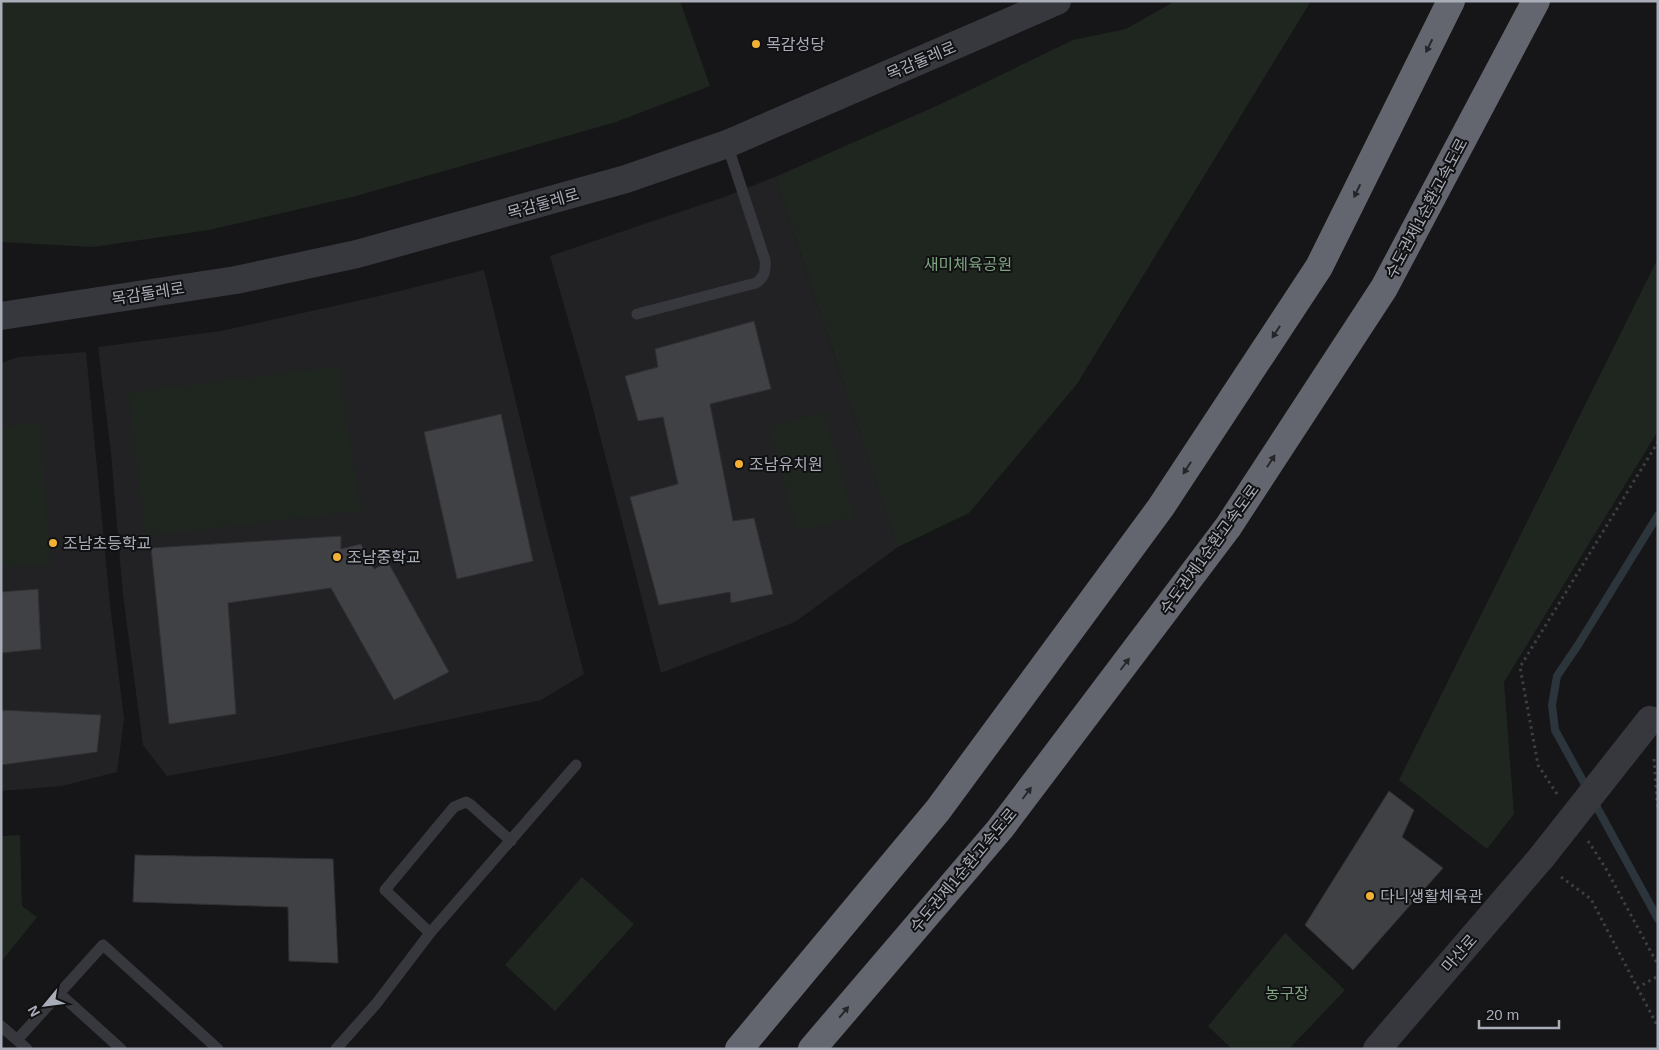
<svg xmlns="http://www.w3.org/2000/svg" width="1659" height="1050" font-family="Arial,'Noto Sans KR',sans-serif">
<style>
.built{fill:#222225}
.green{fill:#1e261f}
.lines{fill:none;stroke-linecap:round;stroke-linejoin:round}
.stream{stroke:#2c353c;stroke-width:8}
.building{fill:#404145;stroke:#303034}
.path{stroke:#3d3f44;stroke-width:3;stroke-dasharray:2.5 4;stroke-linecap:butt}
.service{stroke:#37383d;stroke-width:11}
.tertiary{stroke:#37383d;stroke-width:28}
.motorway{stroke:#63666e;stroke-width:28}
.tertiary-bridge{stroke:#37383d;stroke-width:28}
.oneway{fill:#26262a}
.poi-dot{fill:#f2b134;stroke:#111113;stroke-width:2}
.labels{text-anchor:middle;stroke-width:4;stroke-linejoin:round;paint-order:stroke}
.poi-label{font-size:16px;fill:#a8adb8;stroke:#111113;text-anchor:start}
.street-label{font-size:16px;fill:#a8adb8;stroke:#111113}
.park-label{font-size:16px;fill:#7fa381;stroke:#111113}
</style>
<rect width="100%" height="100%" fill="#161618"/>
<path class="built" d="M775 177 898 547 795 622 661 673 589 393 550 256 724 197Z
M484 270 544 518 584 674 541 700 277 756 167 776 143 745 123 595 111 453 98 347 221 331 375 297Z
M86 352 110 604 124 719 117 772 62 786 1 791V363L19 357Z"/>
<path class="green" d="M1 1H680L710 86 616 122 356 196 209 230 93 247 1 242Z
M1175 1H1311L1077 384 969 513 898 547 775 177 943 103 1073 40 1126 29Z
M1658 258V431L1504 682 1514 814 1487 849 1399 780Z
M338 366 361 511 146 536 128 393Z
M824 412 854 517 797 531 770 427Z
M39 423 51 565 1 567V427Z
M20 835 22 906 37 917 1 962V836Z
M582 877 634 924 555 1011 505 965Z
M1285 933 1345 990 1289 1049H1232L1208 1026Z"/>
<g class="lines">
<path class="stream" d="M1588 790 1555 730 1552 705 1557 676 1578 645 1658 515
M1593 800 1658 919"/>
</g>
<path class="building" d="M754 321 771 389 710 404 733 521 754 518 773 594 731 603 730 592 659 605 630 497 678 484 663 417 638 421 625 376 658 367 655 349Z
M501 414 533 561 457 579 424 432Z
M341 536V549L361 544 374 569 388 562 449 672 394 700 331 588 228 603 236 714 169 724 151 548Z
M38 589 41 649 1 653V592Z
M1 710 101 715 97 752 1 765Z
M1389 791 1414 810 1402 837 1443 868 1353 970 1305 925Z
M135 855 333 859 338 963 289 961 288 907 133 902Z"/>
<g class="lines">
<path class="path" d="M1654 759 1658 811
M1557 794 1538 765 1520 667 1658 442
M1588 841 1605 867 1658 965
M1561 877 1591 899 1658 1027
M1637 988 1658 976"/>
<path class="service" d="M637 314 756 283C765 277 766 270 765 260L727 144
M430 933 385 890 454 807 466 802 471 805 511 841
M59 993 121 1049
M1 1026 17 1040 103 945 218 1049
M17 1040 27 1049
M336 1049 376 1004 430 933 576 765"/>
<path class="tertiary" d="M1 316 236 280 357 254 626 179 727 144 1057 1
M1377 1049 1541 858"/>
<path class="motorway" d="M739 1049 938 810 1161 507 1319 267 1451 1
M812 1049 1000 829 1228 527 1384 288 1536 1"/>
<path class="tertiary-bridge" d="M1541 858 1650 720"/>
</g>
<defs><path id="oneway-solid" d="M-6-.8H1V-3.2L6.5 0L1 3.2V.8H-6Z" transform="scale(1.25)"/></defs>
<g class="oneway">
<use href="#oneway-solid" transform="translate(1429 46) rotate(116)"/>
<use href="#oneway-solid" transform="translate(1357 191) rotate(116)"/>
<use href="#oneway-solid" transform="translate(1276 332) rotate(123)"/>
<use href="#oneway-solid" transform="translate(1271 461) rotate(-57)"/>
<use href="#oneway-solid" transform="translate(1187 468) rotate(123)"/>
<use href="#oneway-solid" transform="translate(1125 664) rotate(-53)"/>
<use href="#oneway-solid" transform="translate(1027 793) rotate(-53)"/>
<use href="#oneway-solid" transform="translate(844 1012) rotate(-50)"/>
</g>
<g class="poi-dot">
<circle cx="756" cy="44" r="5"/>
<circle cx="739" cy="464" r="5"/>
<circle cx="53" cy="543" r="5"/>
<circle cx="337" cy="557" r="5"/>
<circle cx="1370" cy="896" r="5"/>
</g>
<g class="labels">
<g class="poi-label">
<text x="766" y="50">목감성당</text>
<text x="749" y="470">조남유치원</text>
<text x="63" y="549">조남초등학교</text>
<text x="347" y="563">조남중학교</text>
<text x="1380" y="902">다니생활체육관</text>
</g>
<g class="street-label">
<text transform="translate(921 60) rotate(-23)" y="6">목감둘레로</text>
<text transform="translate(543 203) rotate(-16)" y="6">목감둘레로</text>
<text transform="translate(1426 208) rotate(-62)" y="6">수도권제1순환고속도로</text>
<text transform="translate(148 293) rotate(-9)" y="6">목감둘레로</text>
<text transform="translate(1209 549) rotate(-54)" y="6">수도권제1순환고속도로</text>
<text transform="translate(963 870) rotate(-50)" y="6">수도권제1순환고속도로</text>
<text transform="translate(1459 953) rotate(-49)" y="6">마산로</text>
</g>
<g class="park-label">
<text x="968" y="270">새미체육공원</text>
<text x="1287" y="999">농구장</text>
</g>
</g>
<rect width="1659" height="1050" fill="none" stroke="#a8adb8" stroke-width="5"/>
<g transform="translate(45 1005) rotate(241)" stroke="#111113" stroke-width="4" paint-order="stroke">
<path d="M0-4L9 19L0 12L-9 19Z" fill="#a8adb8"/>
<text y="-8" font-size="14" font-weight="bold" text-anchor="middle" fill="#a8adb8">N</text>
</g>
<path d="M1479 1020v8h80v-8" fill="none" stroke="#a8adb8" stroke-width="2.5"/>
<text x="1486" y="1020" font-size="15" fill="#a8adb8" stroke="#111113" stroke-width="4" paint-order="stroke">20 m</text>
</svg>
